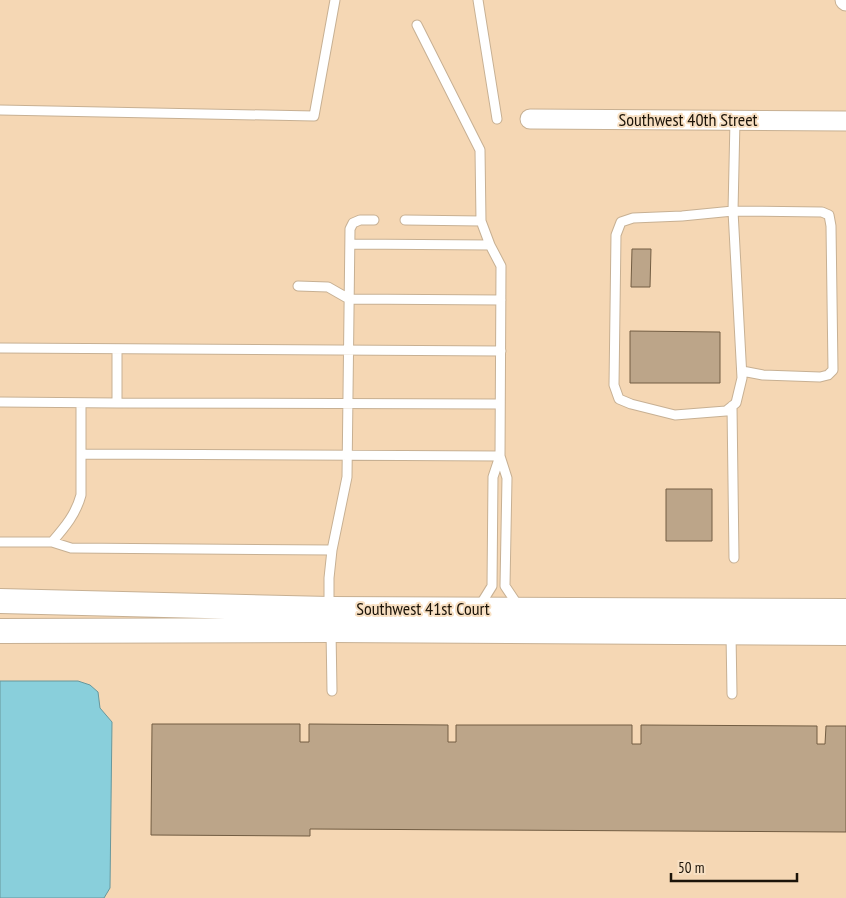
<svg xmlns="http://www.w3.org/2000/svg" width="846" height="898" font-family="'PT Sans Narrow',sans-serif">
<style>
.built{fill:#f5d7b4}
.water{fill:#89cfdb;stroke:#68979c}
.building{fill:#bca589;stroke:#725d43}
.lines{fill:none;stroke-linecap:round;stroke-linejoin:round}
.service-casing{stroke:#c7b093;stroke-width:11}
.minor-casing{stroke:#c7b093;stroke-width:21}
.tertiary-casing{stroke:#c7b093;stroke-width:26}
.service{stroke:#fff;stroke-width:9}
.minor{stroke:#fff;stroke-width:19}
.tertiary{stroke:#fff;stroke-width:24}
.labels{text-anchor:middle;stroke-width:4;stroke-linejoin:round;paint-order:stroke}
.street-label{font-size:18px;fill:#1c1409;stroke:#f8e0c3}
</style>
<rect width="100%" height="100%" fill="#f8e0c3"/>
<path class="built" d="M0 0H846V898H0Z"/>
<path class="water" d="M0 681H78L90 685 98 692 100 708 112 722 110 888 104 898H0Z"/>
<path class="building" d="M632 249H651L650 287H631Z
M630 331 720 332V383H630Z
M666 489H712V541H666Z
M152 724H300V742H309V724L448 725V742H456V725H632V744H641V725L817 726V744H825L826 726H846V832L310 829V836L151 835Z"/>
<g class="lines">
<defs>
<path id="service" d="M478 0 497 119
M0 110 314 116 335 0
M735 120 733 211 742 378 736 403 726 411 675 415 631 404 619 399 614 385 616 235 621 222 633 218 682 216 733 211 822 212 829 215 831 226 833 370 828 375 820 377 763 375 742 371
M405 220 481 221
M350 244 490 245
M298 286 328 287 349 299 501 300
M0 348 501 351
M117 349V403L500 404
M0 402 117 403
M732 406 734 558
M81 454 500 456 501 266 490 245 481 221 480 150 417 25
M0 542H52L71 548 332 550
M52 542C65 527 76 514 81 495V403
M479 607 492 586 493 477 500 456 507 478 505 586 519 607
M329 609V578L332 550 347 477 350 229 353 223 360 220H374
M331 631 332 691
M731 634 732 694"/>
<path id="minor" d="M845 0 846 1
M530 119 846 121"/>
<path id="tertiary" d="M0 601 329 609 846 611
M0 631 331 630 846 633"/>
</defs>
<use href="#service" class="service-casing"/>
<use href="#minor" class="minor-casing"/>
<use href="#tertiary" class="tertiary-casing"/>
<use href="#service" class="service"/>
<use href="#minor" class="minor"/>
<use href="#tertiary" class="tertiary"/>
</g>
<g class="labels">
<g class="street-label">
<text x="688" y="126">Southwest 40th Street</text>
<text x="423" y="615">Southwest 41st Court</text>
</g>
</g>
<path d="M671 873v8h126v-8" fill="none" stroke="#1c1409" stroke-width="2.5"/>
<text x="678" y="873" font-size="15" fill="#1c1409" stroke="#f8e0c3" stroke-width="4" paint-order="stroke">50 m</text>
</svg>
